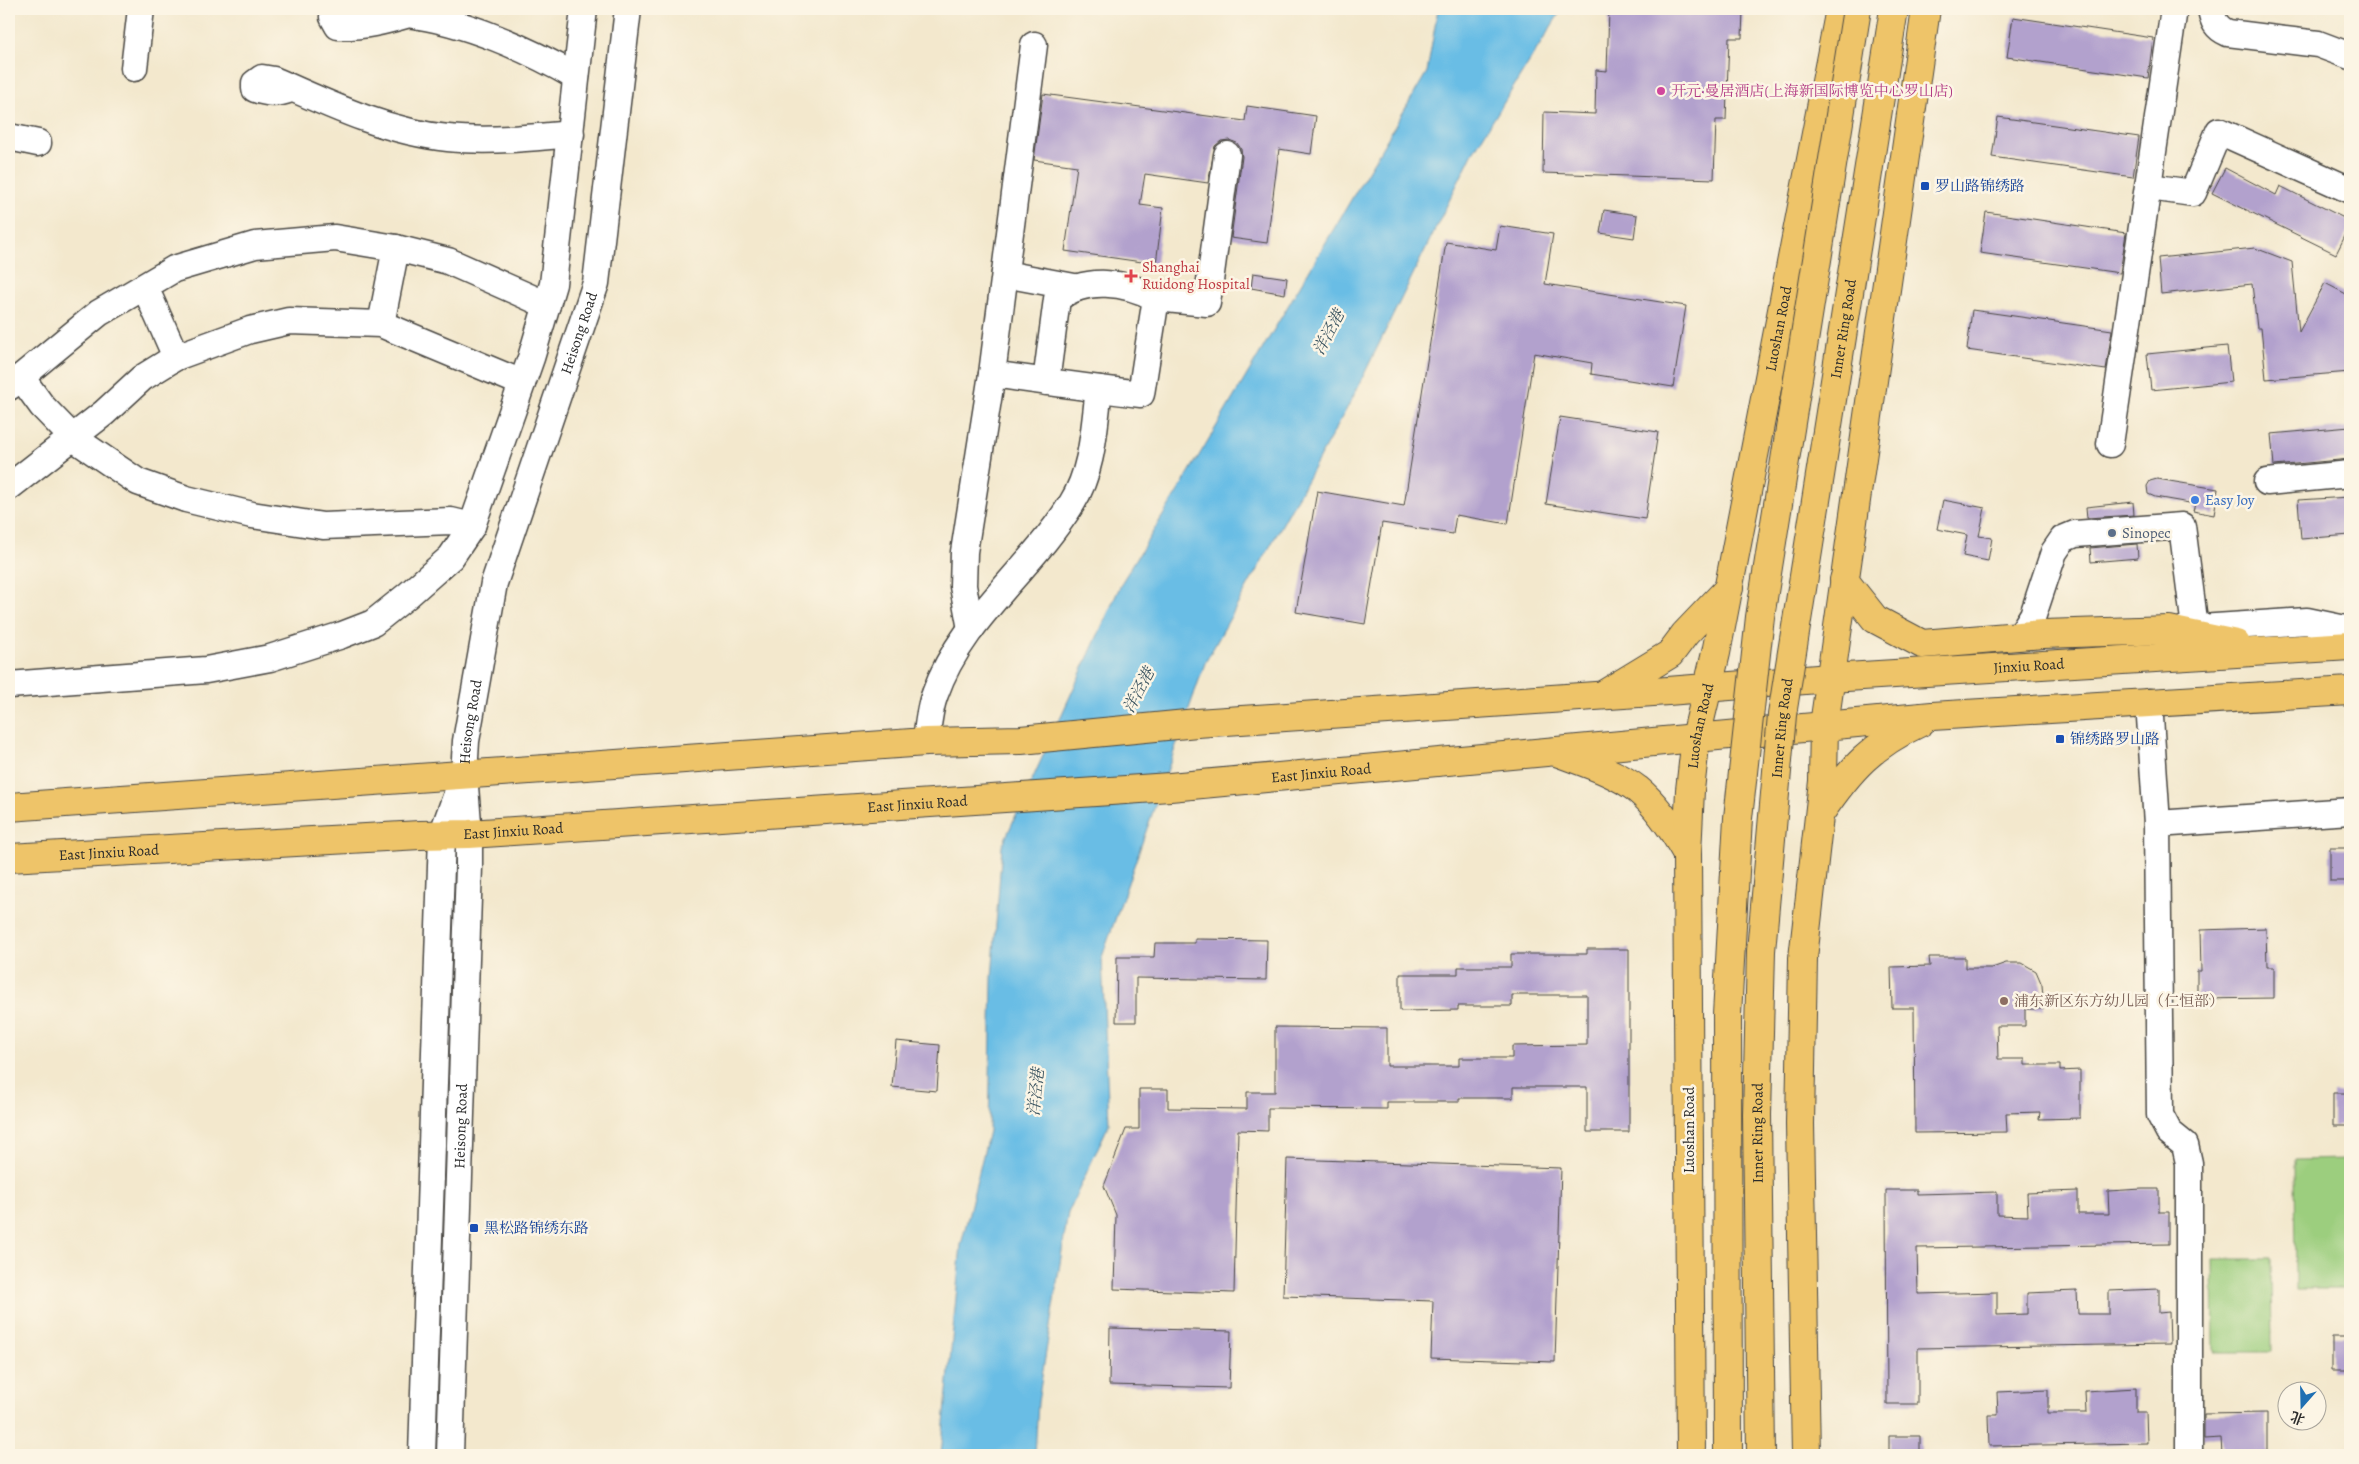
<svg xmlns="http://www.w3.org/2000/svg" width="2359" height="1464" font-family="Alegreya,'Noto Serif SC',serif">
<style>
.green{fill:#9cce7e;stroke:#647c54}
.water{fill:#69bde5;stroke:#4a7488}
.building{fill:#b2a1cd}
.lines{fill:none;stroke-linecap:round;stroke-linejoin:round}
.minor-casing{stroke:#494743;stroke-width:29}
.major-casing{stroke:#494743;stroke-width:30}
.minor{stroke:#fff;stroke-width:26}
.major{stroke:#eec469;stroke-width:28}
.highway-bridge-casing{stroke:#494743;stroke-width:30;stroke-linecap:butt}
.highway-bridge{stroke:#eec469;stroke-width:28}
.hotel-dot{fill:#d1479c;stroke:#fcf5e5;stroke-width:2}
.transit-dot{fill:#1a4fb4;stroke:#fcf5e5;stroke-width:2}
.health-dot{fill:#e0444e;stroke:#fcf5e5;stroke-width:2}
.shop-dot{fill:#3f7fe0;stroke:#fcf5e5;stroke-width:2}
.service-dot{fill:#5c6f8a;stroke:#fcf5e5;stroke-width:2}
.education-dot{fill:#8d6e63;stroke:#fcf5e5;stroke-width:2}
.labels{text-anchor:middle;stroke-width:5;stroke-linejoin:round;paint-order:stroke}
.hotel-label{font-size:15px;fill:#b23c85;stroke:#fcf5e5;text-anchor:start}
.transit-label{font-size:15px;fill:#164399;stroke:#fcf5e5;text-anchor:start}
.health-label{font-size:15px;fill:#be3a42;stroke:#fcf5e5;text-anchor:start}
.street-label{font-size:15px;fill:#2b2b2b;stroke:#fcf5e5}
.shop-label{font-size:15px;fill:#366cbe;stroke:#fcf5e5;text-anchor:start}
.service-label{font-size:15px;fill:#4e5e75;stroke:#fcf5e5;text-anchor:start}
.education-label{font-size:15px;fill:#785e54;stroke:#fcf5e5;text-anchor:start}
.water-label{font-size:16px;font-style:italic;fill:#3e5763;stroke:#fcf5e5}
</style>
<rect width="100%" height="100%" fill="#fcf5e5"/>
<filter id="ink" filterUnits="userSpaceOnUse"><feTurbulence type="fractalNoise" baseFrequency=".02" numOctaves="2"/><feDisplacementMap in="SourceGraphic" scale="10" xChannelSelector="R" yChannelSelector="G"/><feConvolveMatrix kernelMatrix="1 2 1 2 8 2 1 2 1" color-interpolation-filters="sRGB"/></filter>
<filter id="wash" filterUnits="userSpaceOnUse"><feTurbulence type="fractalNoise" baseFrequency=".0096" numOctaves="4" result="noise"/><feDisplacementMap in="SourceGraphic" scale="20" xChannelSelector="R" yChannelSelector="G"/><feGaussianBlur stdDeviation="1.12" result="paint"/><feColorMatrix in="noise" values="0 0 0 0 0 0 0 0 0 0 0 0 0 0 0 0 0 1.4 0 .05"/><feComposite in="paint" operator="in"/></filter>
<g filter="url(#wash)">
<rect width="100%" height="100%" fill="#f3e8cd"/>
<path class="green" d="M2350 1159V1289H2296L2295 1160Z
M2213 1259H2271L2272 1352H2214Z"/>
<path class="water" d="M1438 9H1562L1472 154 1351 401 1205 663 1102 957 1109 1124 1068 1213 1038 1402 1035 1455H941L961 1245 989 1131 992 978 1002 846 1122 582 1178 491 1427 72Z"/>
<g id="blocks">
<path class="building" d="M1609 9H1743L1742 38H1729L1726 120H1716L1714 179 1543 173 1544 112 1595 114 1596 70 1607 71Z
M2013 17 2153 38 2148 78 2007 57Z
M1043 94 1245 121 1247 106 1316 116 1311 154 1279 149 1267 243 1231 238 1242 157 1241 149 1237 143 1229 140 1221 141 1215 146 1208 183 1145 174 1140 205 1163 208 1156 264 1065 251 1077 166 1034 160Z
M1998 117 2139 137 2133 177 1992 157Z
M2225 168 2276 195 2280 186 2350 221V226L2336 254 2212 193Z
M1604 210 1637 215 1634 238 1600 233Z
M1986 212 2126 233 2120 273 1980 253Z
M1500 226 1553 234 1545 284 1686 306 1673 387 1591 374 1592 363 1534 353 1508 524 1456 515 1453 534 1382 523 1365 624 1296 612 1317 491 1404 506 1446 242 1496 250Z
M2255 248 2292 262 2299 332 2325 283 2350 296V372L2266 379 2261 328H2257L2252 284 2161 294 2158 258Z
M1253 273 1287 278 1285 294 1251 288Z
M1972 310 2112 330 2106 370 1967 350Z
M2227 346 2231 382 2151 390 2147 354Z
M1560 417 1658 432 1645 519 1546 504Z
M2350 427V459L2274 466 2271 434Z
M2157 479 2218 489 2214 515 2193 511 2195 504 2155 497 2148 494 2147 486 2150 481Z
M2350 497V535L2301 539 2298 500Z
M1943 500 1985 508 1979 536 1992 538 1988 561 1963 556 1967 535 1937 529Z
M2133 502 2134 515 2087 518 2086 507Z
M2137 544 2138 558 2091 562 2090 548Z
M2330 848H2350V881H2330Z
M2266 928 2267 967H2274V998L2197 999V971H2201L2200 930Z
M1195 939 1267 940 1266 980 1136 978V1022H1116L1117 957H1154L1155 943H1195Z
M1587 949H1629V1132H1587V1087H1513V1098H1459V1102H1387V1109L1268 1108V1131L1238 1130 1234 1293 1114 1289 1116 1215 1104 1186 1126 1129H1139V1089H1168V1108L1247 1109V1092H1275V1027L1387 1028V1066H1459V1058H1512V1046L1587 1045V995H1512V1006H1458V1010L1400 1011V974H1458V967H1511V954H1587Z
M1929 957H1965V968H1992L2006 963H2022L2036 971 2042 985 2044 1009H2025V1026H1997L1998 1059H2025V1065H2060V1071L2080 1070V1118L2039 1119 2040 1112 2006 1113 2007 1132 1915 1133 1914 1008H1892L1891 967 1930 966Z
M896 1041 940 1045 937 1091 892 1087Z
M2333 1093H2350V1126H2333Z
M1287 1159 1561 1168 1555 1362 1431 1358 1433 1301 1283 1296Z
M2142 1189H2159V1212H2169V1244L1917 1248 1918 1294 1997 1292V1315L2027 1314V1293L2077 1291 2078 1314H2109V1291L2159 1289V1313L2169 1312 2170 1344 1918 1348V1404H1887L1886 1190H1917V1194L1997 1192V1215L2028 1216 2027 1193 2078 1191V1214H2109L2108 1191Z
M1110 1328 1231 1331 1229 1388 1109 1385Z
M2332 1337H2350V1370H2332Z
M2136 1388V1412H2146L2147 1443 1989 1446 1988 1415H1998L1997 1392 2048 1390V1413H2086L2085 1391Z
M2267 1413V1455H2222L2221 1438 2204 1439V1414Z
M1889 1436H1920V1455H1889Z"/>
</g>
</g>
<g filter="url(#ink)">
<use href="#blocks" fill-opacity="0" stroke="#494743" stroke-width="1"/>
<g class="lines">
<defs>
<g id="minor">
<path d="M2211 9C2213 21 2216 28 2228 33L2318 44 2350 56"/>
<path d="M409 14C385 21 363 27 338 26L333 17 336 10C360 12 385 11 408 14 464 21 528 49 576 77"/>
<path d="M134 68 141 9"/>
<path d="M291 89C277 94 270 94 255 89V83L262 78 274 80C330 105 387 132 448 138 488 142 531 138 571 134"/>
<path d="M9 137 38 143"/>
<path d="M2149 187 2193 193 2219 131 2350 190"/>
<path d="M1005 274 1074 287"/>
<path d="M145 287 176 357"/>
<path d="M1156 298 1207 303 1227 155"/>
<path d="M381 324 396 248"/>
<path d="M992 374 1034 45"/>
<path d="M21 377 42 406 72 437 138 482 186 499 252 515 323 526 451 521 472 526"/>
<path d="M9 387 99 313 174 269 255 245 335 238 396 248 448 261 547 305"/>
<path d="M2110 444 2174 9"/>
<path d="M2267 482 2350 474"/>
<path d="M9 487 104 413 142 378 176 357 250 330 289 321 381 324 522 383"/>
<path d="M971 629 963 586 964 552 992 374C1041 381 1091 388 1141 394L1156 298C1126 282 1085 276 1057 299L1046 382"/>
<path d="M2185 629 2307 621 2350 630"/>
<path d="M2020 636 2033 615 2054 552 2063 539 2075 534 2182 526 2195 628"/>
<path d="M9 685 206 670 270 658 342 635 373 623 408 595 451 557 472 526 531 358 553 284 584 9"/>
<path d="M2149 702 2157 824"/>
<path d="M926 742C928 726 929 709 935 694 960 621 1032 568 1072 503 1093 470 1094 427 1099 389"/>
<path d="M422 1455 442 835 461 783"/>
<path id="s1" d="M450 1455 469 866V834L464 775 466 741 494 583 596 283 628 9"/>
<path d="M2189 1455V1163L2185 1145 2169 1132 2160 1115 2157 824 2350 811"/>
</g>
<g id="major">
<path d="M1844 580 1875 619 1922 644 2043 634 2169 630 2236 644"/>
<path d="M1606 693 1670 654 1685 634 1729 588"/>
<path d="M1559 753C1585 763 1615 772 1637 789 1658 806 1674 831 1687 854"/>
<path id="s2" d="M9 807 926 742 1021 740 1197 723 1668 691 1830 678 2350 646"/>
<path d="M1821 812C1851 768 1872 745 1921 722"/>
<path id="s3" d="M9 858 420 835 469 834 1170 787 1932 716 2350 691"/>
<path id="s4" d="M1691 1455 1687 854 1690 790 1696 737 1716 653 1840 9"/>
<path d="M1806 1455 1800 1124 1803 958 1823 781 1824 725 1926 9"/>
</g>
</defs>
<use href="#minor" class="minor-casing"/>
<use href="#major" class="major-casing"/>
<use href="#minor" class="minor"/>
<use href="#major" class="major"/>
<defs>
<g id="highway-bridge">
<path d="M1728 1455 1727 1015 1738 818 1760 617 1857 9"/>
<path id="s5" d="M1761 1455 1757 1115 1761 951 1782 715 1894 9"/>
</g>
</defs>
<use href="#highway-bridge" class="highway-bridge-casing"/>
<use href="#highway-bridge" class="highway-bridge"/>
</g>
</g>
<circle class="hotel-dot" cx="1661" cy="91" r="5"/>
<g class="transit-dot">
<rect x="1920" y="181" width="10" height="10" rx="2.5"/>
<rect x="2055" y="734" width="10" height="10" rx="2.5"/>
<rect x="469" y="1223" width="10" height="10" rx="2.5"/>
</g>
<path class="health-dot" d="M1128.5 268.5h5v5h5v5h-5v5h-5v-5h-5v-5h5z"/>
<circle class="shop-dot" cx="2195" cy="500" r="5"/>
<circle class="service-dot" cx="2112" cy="533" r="5"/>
<circle class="education-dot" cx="2004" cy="1001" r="5"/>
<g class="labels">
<g class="hotel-label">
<text x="1671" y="96">开元·曼居酒店(上海新国际博览中心罗山店)</text>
</g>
<g class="transit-label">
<text x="1935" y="191">罗山路锦绣路</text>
<text x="2070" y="744">锦绣路罗山路</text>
<text x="484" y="1233">黑松路锦绣东路</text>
</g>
<g class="health-label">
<text x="1142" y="272">Shanghai<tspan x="1142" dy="17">Ruidong Hospital</tspan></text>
</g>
<g class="street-label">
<text dy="5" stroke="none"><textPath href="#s4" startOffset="1135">Luoshan Road</textPath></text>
<text dy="5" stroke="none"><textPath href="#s5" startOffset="1132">Inner Ring Road</textPath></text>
<text dy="5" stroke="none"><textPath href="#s1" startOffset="1139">Heisong Road</textPath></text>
<text dy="5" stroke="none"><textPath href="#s2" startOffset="2025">Jinxiu Road</textPath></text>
<text dy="5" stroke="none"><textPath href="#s1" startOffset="734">Heisong Road</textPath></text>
<text dy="5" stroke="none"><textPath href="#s4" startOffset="730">Luoshan Road</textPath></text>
<text dy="5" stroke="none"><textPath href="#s5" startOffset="728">Inner Ring Road</textPath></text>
<text dy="5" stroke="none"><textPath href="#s3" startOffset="1315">East Jinxiu Road</textPath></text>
<text dy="5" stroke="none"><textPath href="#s3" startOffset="910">East Jinxiu Road</textPath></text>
<text dy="5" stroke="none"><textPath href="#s3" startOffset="505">East Jinxiu Road</textPath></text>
<text dy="5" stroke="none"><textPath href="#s3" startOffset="100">East Jinxiu Road</textPath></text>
<text dy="5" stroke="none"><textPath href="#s1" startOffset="329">Heisong Road</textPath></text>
<text transform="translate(1689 1130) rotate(-90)" y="5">Luoshan Road</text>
<text dy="5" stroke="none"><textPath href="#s5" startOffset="322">Inner Ring Road</textPath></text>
</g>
<g class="shop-label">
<text x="2205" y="505">Easy Joy</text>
</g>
<g class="service-label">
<text x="2122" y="538">Sinopec</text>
</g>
<g class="education-label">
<text x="2014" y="1006">浦东新区东方幼儿园（仁恒部）</text>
</g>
<g class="water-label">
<text transform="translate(1328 332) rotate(-62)" y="6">洋泾港</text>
<text transform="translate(1138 690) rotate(-62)" y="6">洋泾港</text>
<text transform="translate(1035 1092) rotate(-84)" y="6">洋泾港</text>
</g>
</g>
<rect width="2359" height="1464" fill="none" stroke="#fcf5e5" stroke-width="30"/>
<g transform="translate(2302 1406) rotate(200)"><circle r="24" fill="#fcf5e5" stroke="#a8a49b"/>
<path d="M0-4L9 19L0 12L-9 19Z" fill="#1f6fb2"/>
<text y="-8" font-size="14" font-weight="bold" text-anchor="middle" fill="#2b2b2b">北</text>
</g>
</svg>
